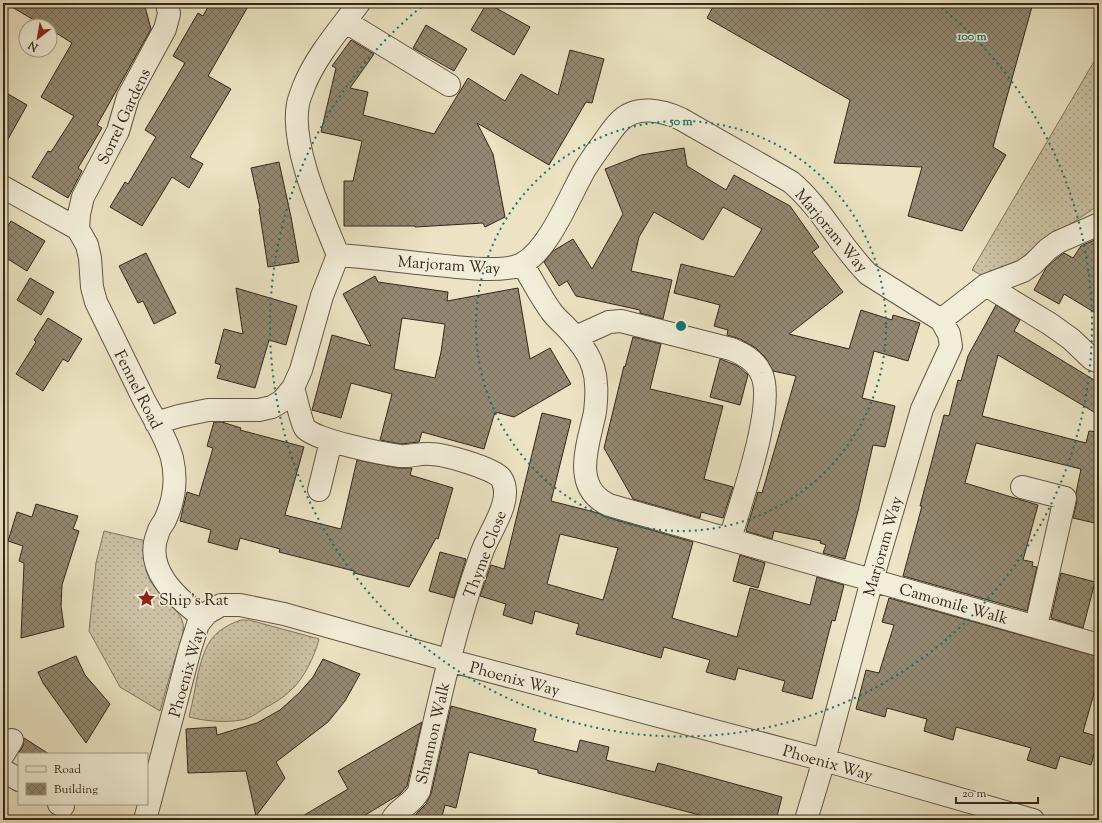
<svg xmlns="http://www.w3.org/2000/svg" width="1102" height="823" font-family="'Sorts Mill Goudy',serif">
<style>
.grass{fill:url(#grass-dots);stroke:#807560}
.building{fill:url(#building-cross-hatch);stroke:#35271b;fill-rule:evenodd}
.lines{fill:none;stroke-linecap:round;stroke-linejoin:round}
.minor-casing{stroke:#625645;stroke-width:24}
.minor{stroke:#f2edd8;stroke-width:22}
.ring{fill:none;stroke:#0f766e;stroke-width:2;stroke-dasharray:2 4}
.labels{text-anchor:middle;stroke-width:3;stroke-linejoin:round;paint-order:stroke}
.street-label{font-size:16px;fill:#35271b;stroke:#f2edd8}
.poi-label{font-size:16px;fill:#35271b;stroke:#f2edd8;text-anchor:start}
.centre{fill:#0f766e;stroke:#f2edd8;stroke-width:2}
.ring-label{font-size:12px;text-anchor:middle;font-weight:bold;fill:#0f766e;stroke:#f2edd8;stroke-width:3;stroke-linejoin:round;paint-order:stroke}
</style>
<defs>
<pattern id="grass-dots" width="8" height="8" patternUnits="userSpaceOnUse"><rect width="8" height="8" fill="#ccc3a6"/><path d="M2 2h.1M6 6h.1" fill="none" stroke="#a69e86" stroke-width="1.8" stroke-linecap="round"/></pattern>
<pattern id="building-cross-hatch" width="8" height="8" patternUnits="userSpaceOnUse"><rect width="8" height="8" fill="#948972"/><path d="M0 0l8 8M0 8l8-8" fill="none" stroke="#7a705d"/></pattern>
</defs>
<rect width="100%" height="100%" fill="#ebe3c3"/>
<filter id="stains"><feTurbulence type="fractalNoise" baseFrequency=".005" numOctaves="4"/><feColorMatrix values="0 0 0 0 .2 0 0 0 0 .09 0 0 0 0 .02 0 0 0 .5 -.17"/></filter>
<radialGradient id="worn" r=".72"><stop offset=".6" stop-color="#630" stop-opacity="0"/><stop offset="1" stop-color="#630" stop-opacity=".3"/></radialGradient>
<path class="grass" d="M1099 53V205L1030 251 1019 260 1009 271 983 276 972 270Z
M104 531 146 541C141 573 149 583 171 605 176 610 181 616 183 623 185 633 179 646 176 656 170 674 165 693 160 711L120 687 89 631 96 563Z
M241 620H249L319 639C315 655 304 679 291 690 283 698 273 704 263 709 256 714 249 719 241 720 224 723 205 721 189 717 192 704 195 691 197 678 204 648 209 631 241 620Z"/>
<path class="building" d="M5 3H144L151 29 97 125 102 128 78 168 82 171 68 198 32 177 48 151 51 152 74 116 41 97 72 43 50 29V26H44Z
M210 3H250L208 76 231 89 190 157 203 164 189 188 172 177 142 226 110 207 125 182 128 184 156 137 145 130 185 63 173 56 198 13 203 16Z
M487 3 530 27 514 55 471 30Z
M715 3H1033L993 147 1006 155 962 231 908 216 922 167 834 163 850 100 707 18Z
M426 25 467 49 454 71 413 48Z
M351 40 374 54 350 88 368 92 363 115 434 134 468 78 505 101 521 74 558 95 570 50 604 59 592 103 586 102 549 165 477 123 493 154 505 217 485 227 483 223 415 227V226H344V181H353L362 141 321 132 336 68 332 66Z
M3 91 27 105 3 148Z
M684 148 687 166 726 190 734 175 790 206 819 247 812 252 843 292 789 334 849 349 861 310 892 320 893 315 920 323 908 361 874 351 862 398 895 406 885 447 873 445 858 511 845 559 823 553 826 545 820 543 821 541 774 531 772 539 746 531 758 492 762 493 796 376 773 371 765 357 756 348 740 339 727 335 728 330 714 326 720 305 674 293 681 264 734 277 762 229 723 207 703 240 654 212 639 237 631 271 672 280 663 319 640 313V310L576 296 567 281 559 286 544 262 553 251 573 239 592 269 623 214 605 169 641 155Z
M279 162 291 217 299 262 268 267 259 209 260 208 251 168Z
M11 221 45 241 27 271 3 256V234Z
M1099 238V315L1064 294 1059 304 1034 290 1046 268 1056 259 1064 253 1073 258 1081 246Z
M146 253 176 313 154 324 143 301 138 303 119 266Z
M375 276 378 282 448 292 447 301 518 288 530 359 550 348 571 384 514 417 495 412 484 449 422 432 419 442 401 444 380 440 392 394 351 383 341 418 312 410 332 335 371 346 343 294ZM402 318 445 324 441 352 435 378 394 369Z
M30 278 54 292 41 315 17 300Z
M236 288 297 306 286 345 269 340 255 388 217 378 221 365 215 363 224 329 243 334Z
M996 305 1020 320 1014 331 1099 383V415L998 355 982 416 1086 443 1089 431 1099 432V524L1073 518 1077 501 1076 493 1081 469 976 443 965 483 1038 505 1023 560 1033 562 1032 566 1037 567 1027 611 903 576 922 506H920L944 415 949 416 958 380 961 381 968 356Z
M48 318 82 339 68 362 63 359 43 391 16 374 36 342 34 340Z
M633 337 661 344 650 389 723 406 704 479 733 487 723 518 701 512 700 518 633 499 604 448 624 366 625 367Z
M720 359 738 366 748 375 740 405 710 397Z
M542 413 571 420 551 501 598 513 606 517 693 542 672 618 737 637 750 588 810 605 817 577 844 585 835 621 832 620 812 699 782 691 785 681 738 668 735 680 706 672 710 660 664 647 661 658 576 634 579 624 535 611 532 624 503 615 506 604 480 596 491 565 504 569ZM560 534 618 548 603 600 547 584Z
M214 422H222L241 428 240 430 304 447 285 515 341 529 357 460 398 468H412L410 475 453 488 438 539 436 538 409 587 354 573V571L279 552 280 549 240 538 237 550 208 542 211 530 180 521 187 492 199 496 213 448 207 446Z
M36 504 78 516 73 529 79 531 62 585 61 606 64 627 21 638 24 563 19 561 23 546 8 541 17 512 32 517Z
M440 552 466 559 454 598 429 591Z
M740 555 765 563 758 588 733 581Z
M1061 573 1095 582 1083 628 1051 618Z
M889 598 1099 657V676L1083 732 1099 737 1091 765 1060 756 1056 769 1027 760 1031 748 956 727 953 740 924 731 927 719 887 708 885 717 856 709 866 670 879 673 894 625 882 622Z
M76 656 85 675 110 704 86 743 43 683 38 672Z
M323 659 360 674 345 701 328 722 276 762 285 778 256 816 246 771 188 773 186 729 216 727 217 735 257 723 280 710 299 693 313 677Z
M451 706 536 729 533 741 577 752 580 740 609 747 606 760 655 772 658 763 782 797 776 820H719L538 773V770L469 752 456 808 445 805 441 820H414L416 814 426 804 431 794Z
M422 722 407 786 400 794 357 820H296L348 789 338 771Z
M24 738 49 754H18L23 746Z"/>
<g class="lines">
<defs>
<path id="minor" d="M346 22 449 85
M3 187 78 229 87 245 90 258 92 287 96 302C112 335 128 368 144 400 154 419 166 437 172 458 177 479 174 501 165 520 163 524 159 528 158 533 143 569 177 598 202 617
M78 229 79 214 83 197 118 131 128 97 165 29 169 14 167 3
M338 255C365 257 391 260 417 263 442 265 501 275 522 264 549 250 570 195 585 169 590 161 595 154 600 147 607 138 613 127 621 120 637 105 662 110 681 119L791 182C822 208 839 245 868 274L941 320 949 334 951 346 922 409 872 580 824 760 806 820
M338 255C322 215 290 146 298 104 299 98 302 92 304 86 316 56 340 29 359 3
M522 264C532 279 540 296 551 311 555 317 561 322 566 327 582 344 595 360 596 384 597 393 596 403 595 412 589 443 570 487 609 505L1099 645
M986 285 1050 324 1071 339 1092 359 1099 362
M941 320 986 285 1023 271 1033 264 1048 249 1058 242 1099 224
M576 337 609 322 621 321 731 349C743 354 755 360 761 373 777 403 740 504 730 539
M293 388C296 397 301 422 305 428 313 440 384 454 400 456 410 457 420 453 430 454 444 454 493 468 501 478 515 499 489 532 482 552 454 629 437 710 419 791 413 804 398 808 392 820
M156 423 179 416 208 410H259L272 407 282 401 293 388 301 370 322 296 338 255
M1022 487 1065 498 1036 626
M319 490 331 441
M3 755 12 740
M3 770 19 780
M59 804 63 806
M145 820 190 649 198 624 207 613 221 605H240L284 614 448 660 824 760 1033 820"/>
</defs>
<use href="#minor" class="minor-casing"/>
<use href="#minor" class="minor"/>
</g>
<g class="ring">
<circle cx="681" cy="326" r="205"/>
<path d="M937 4A411 411 0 1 1 425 4"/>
</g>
<defs>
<symbol id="sight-bare" viewBox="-9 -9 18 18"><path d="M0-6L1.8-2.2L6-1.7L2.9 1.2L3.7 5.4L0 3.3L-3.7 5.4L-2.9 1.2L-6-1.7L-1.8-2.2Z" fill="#8f2418" stroke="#f2edd8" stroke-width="2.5" paint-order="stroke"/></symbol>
</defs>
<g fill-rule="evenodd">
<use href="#sight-bare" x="134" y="586" width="25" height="25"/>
</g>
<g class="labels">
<g class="street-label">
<text transform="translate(123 116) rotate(-65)" y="6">Sorrel Gardens</text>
<text transform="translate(832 230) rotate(50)" y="6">Marjoram Way</text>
<text transform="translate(449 264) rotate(4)" y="6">Marjoram Way</text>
<text transform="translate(139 389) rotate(63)" y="6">Fennel Road</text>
<text transform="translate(882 546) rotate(-74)" y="6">Marjoram Way</text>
<text transform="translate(484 554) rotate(-69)" y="6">Thyme Close</text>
<text transform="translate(954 603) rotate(16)" y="6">Camomile Walk</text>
<text transform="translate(186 672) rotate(-74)" y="6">Phoenix Way</text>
<text transform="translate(515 678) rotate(15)" y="6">Phoenix Way</text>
<text transform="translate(432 733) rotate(-77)" y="6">Shannon Walk</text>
<text transform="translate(828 762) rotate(16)" y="6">Phoenix Way</text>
</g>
<g class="poi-label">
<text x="159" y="605">Ship's Rat</text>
</g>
</g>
<circle cx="681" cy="326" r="6" class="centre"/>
<g class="ring-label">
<text x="972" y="40">100 m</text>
<text x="681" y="125">50 m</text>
</g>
<rect width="1102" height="823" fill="none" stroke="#ebe3c3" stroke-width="16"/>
<rect x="4" y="4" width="1094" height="815" fill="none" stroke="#35271b" stroke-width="2"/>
<rect x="8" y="8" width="1086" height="807" fill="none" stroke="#35271b"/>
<rect x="18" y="753" width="130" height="52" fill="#f2edd8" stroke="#a69e8c"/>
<rect x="26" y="766" width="20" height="6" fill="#f2edd8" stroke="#a69e8c"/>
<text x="54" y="773" font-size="12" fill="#35271b">Road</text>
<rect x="26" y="783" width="20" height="12" fill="url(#building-cross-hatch)" stroke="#a69e8c"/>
<text x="54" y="793" font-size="12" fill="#35271b">Building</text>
<g transform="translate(38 38) rotate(211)"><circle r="19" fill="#f2edd8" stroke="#a69e8c"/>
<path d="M0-3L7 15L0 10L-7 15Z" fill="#8f2418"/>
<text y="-6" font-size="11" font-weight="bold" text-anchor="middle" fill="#35271b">N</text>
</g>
<path d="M956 797v6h82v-6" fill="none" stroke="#35271b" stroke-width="2"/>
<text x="962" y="797" font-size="12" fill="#35271b" stroke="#f2edd8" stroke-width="3" paint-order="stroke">20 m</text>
<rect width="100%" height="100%" filter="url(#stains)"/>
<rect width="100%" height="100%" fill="url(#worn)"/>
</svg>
